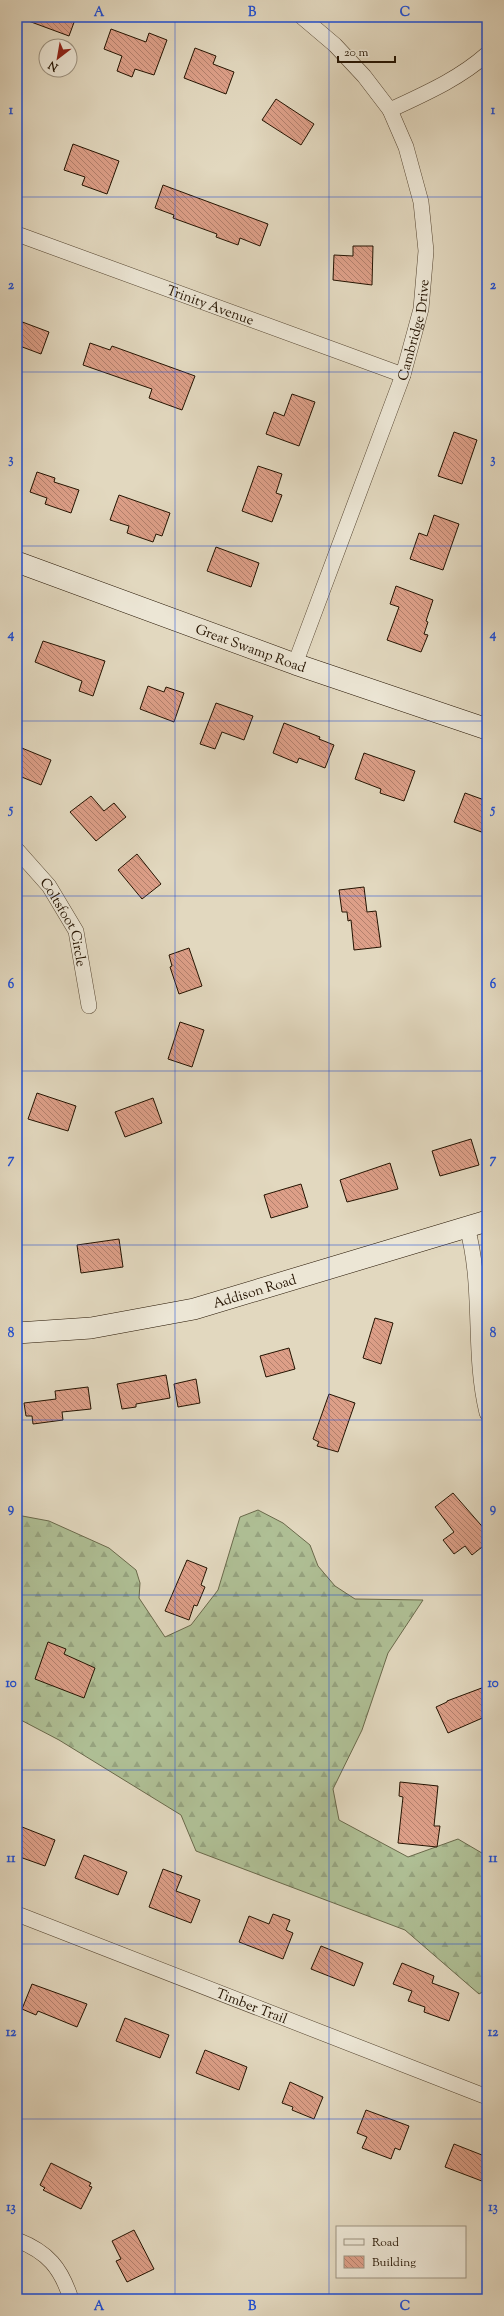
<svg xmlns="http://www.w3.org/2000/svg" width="504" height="2316" font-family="'Sorts Mill Goudy',serif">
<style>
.forest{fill:url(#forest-firs);stroke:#6a694b}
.building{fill:url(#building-back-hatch);stroke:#241301}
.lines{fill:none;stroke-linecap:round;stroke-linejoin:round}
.street-casing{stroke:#544430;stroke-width:16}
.secondary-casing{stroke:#241301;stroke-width:22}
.street{stroke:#ece6d5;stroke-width:15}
.secondary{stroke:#ece6d5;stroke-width:21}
.grid{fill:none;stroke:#1d4ed8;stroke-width:1;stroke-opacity:0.55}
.labels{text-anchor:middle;stroke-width:4;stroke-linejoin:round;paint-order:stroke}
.street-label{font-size:14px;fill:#241301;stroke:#ece6d5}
.neatline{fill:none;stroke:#1d4ed8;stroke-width:1.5}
.grid-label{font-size:13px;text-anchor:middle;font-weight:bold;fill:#1d4ed8}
</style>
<defs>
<pattern id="forest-firs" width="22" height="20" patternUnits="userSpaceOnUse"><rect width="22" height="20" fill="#afbf95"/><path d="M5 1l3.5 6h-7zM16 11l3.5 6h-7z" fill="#96a37f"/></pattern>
<pattern id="building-back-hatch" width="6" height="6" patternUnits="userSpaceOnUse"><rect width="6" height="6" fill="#dd9f88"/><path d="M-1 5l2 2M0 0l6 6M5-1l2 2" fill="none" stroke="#b3806d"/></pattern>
</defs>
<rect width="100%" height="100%" fill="#e2d8bf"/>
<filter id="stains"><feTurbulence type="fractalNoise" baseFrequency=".005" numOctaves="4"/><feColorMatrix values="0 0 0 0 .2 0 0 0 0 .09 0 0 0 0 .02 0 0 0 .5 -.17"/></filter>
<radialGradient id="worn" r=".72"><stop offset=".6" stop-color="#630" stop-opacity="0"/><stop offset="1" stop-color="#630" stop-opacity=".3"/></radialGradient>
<path class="forest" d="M258 1510 283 1523 310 1545 318 1566 335 1586 355 1599 423 1600 388 1653 362 1730 333 1789 339 1820 408 1857 458 1839 487 1856V1989L479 1994 405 1930 196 1851 181 1815 59 1740 17 1718V1515L49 1521 109 1548 136 1570 140 1583 139 1598 165 1637 191 1625 218 1590 240 1517Z"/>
<path class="building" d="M23 17H76L69 36 23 19Z
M111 29 146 42 149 33 167 40 154 75 135 69 132 77 117 71 122 56 104 49Z
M195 48 216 56 213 64 234 72 226 94 184 78Z
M276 99 314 124 301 145 262 120Z
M73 144 119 161 107 194 82 185 85 177 64 170Z
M163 185 268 224 260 246 240 238 238 245 216 237 217 234 173 218 174 215 155 208Z
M353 246H373L372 285 333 280 334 255 353 256Z
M17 320 49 332 41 354 17 345Z
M90 343 110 350 112 346 195 376 182 410 149 398 152 389 83 365Z
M292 394 315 402 299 446 266 434 274 412 284 416Z
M454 432 477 440 462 484 438 476Z
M258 466 282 474 276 493 282 495 272 522 242 511Z
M37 472 55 478 54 482 79 490 71 513 45 504 47 498 30 492Z
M119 495 170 513 162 536 156 534 153 542 127 533 129 526 110 520Z
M434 515 459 524 443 570 410 559 419 533 427 536Z
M216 547 259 563 251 587 207 571Z
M396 586 433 600 426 621 428 622 424 634 428 635 421 652 387 640 399 607 390 604Z
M43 641 105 661 93 696 79 691 82 681 35 662Z
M148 686 164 692 166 687 184 693 174 722 140 709Z
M216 703 253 716 244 740 222 732 215 749 200 744Z
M284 723 320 737 319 739 334 745 325 768 299 758 297 763 273 753Z
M17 746 51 760 41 785 17 775Z
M364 753 415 771 404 801 380 793 381 789 355 779Z
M465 793 487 801V834L454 822Z
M91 796 104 811 114 803 126 817 96 841 70 812Z
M137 854 161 884 142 899 118 870Z
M364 887 367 912 376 911 381 947 354 950 351 920 348 921 347 912H342L339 890Z
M189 948 202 986 179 994 170 967 172 966 169 955Z
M180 1022 204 1030 192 1067 168 1059Z
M37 1093 76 1106 68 1131 28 1119Z
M153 1098 162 1123 125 1137 115 1112Z
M471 1139 479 1165 440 1176 432 1151Z
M390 1163 398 1189 347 1202 340 1180Z
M301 1184 308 1207 271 1218 264 1195Z
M119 1239 123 1267 81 1273 77 1245Z
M375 1318 393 1323 381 1364 363 1358Z
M289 1348 295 1369 266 1377 260 1356Z
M166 1375 170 1398 136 1404V1407L122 1409 117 1384Z
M196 1379 200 1403 178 1407 174 1384Z
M88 1387 91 1409 62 1412 63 1420 33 1424 32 1416H26L24 1403 56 1399 55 1391Z
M329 1394 355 1403 338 1452 317 1446 319 1442 313 1439Z
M453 1493 487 1532V1543L472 1555 465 1546 454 1554 443 1540 454 1532 435 1507Z
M187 1560 207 1568 201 1585 205 1587 197 1606 194 1605 189 1620 165 1611Z
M48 1642 66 1649 64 1654 95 1668 84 1698 35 1679Z
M487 1686V1716L448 1733 436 1707 447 1702V1701Z
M400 1782 438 1786 434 1826H440L437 1847 398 1843 403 1797 399 1796Z
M17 1825 55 1840 45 1866 17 1856Z
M84 1855 127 1872 118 1895 75 1878Z
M163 1869 182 1876 176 1891 200 1900 191 1923 149 1907Z
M273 1914 290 1920 286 1930 293 1933 283 1959 239 1942 249 1916 269 1924Z
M321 1946 363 1963 354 1986 311 1969Z
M402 1963 434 1976 432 1983 459 1993 449 2021 424 2012 425 2007 408 2001 412 1991 393 1984Z
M32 1984 87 2004 77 2027 38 2011 36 2015 22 2009Z
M125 2018 169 2035 160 2058 116 2041Z
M205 2050 247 2067 239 2090 196 2073Z
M290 2082 323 2097 314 2119 292 2110 293 2107 282 2103Z
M366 2110 409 2126 400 2150 395 2148 391 2159 362 2148 367 2137 357 2133Z
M454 2144 487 2157V2183L445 2167Z
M51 2163 91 2183 89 2186 92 2187 81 2209 43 2190 45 2188 40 2185Z
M134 2230 154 2269 127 2282 116 2261 121 2259 112 2241Z"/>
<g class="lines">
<defs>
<g id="street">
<path d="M390 110C424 94 459 79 487 54"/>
<path id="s1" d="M17 234 403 375"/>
<path id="s2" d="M295 664 403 375 421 309 426 251 421 202 406 147 390 110 364 76 335 45 302 17"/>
<path id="s3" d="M17 850 49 886 76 931 89 1006"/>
<path d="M467 1227C484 1288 472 1352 487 1413"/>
<path id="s4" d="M17 1914 487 2097"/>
<path d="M17 2240C48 2252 61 2268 71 2299"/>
</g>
<g id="secondary">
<path id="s5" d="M17 562 295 664 487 729"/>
<path id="s6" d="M17 1333 91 1328 194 1309 487 1221"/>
</g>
</defs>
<use href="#street" class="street-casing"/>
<use href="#secondary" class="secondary-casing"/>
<use href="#street" class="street"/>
<use href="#secondary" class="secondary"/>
</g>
<path class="grid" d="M175 17V2299M329 17V2299M17 197H487M17 372H487M17 546H487M17 721H487M17 896H487M17 1071H487M17 1245H487M17 1420H487M17 1595H487M17 1770H487M17 1944H487M17 2119H487"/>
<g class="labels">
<g class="street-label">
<text dy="5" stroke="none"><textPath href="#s1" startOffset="206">Trinity Avenue</textPath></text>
<text dy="5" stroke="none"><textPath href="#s2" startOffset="355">Cambridge Drive</textPath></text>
<text dy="5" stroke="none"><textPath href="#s5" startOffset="249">Great Swamp Road</textPath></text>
<text dy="5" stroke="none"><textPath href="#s3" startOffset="88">Coltsfoot Circle</textPath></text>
<text dy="5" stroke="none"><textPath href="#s6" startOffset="242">Addison Road</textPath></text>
<text dy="5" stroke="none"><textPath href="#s4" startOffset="252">Timber Trail</textPath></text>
</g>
</g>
<rect width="504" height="2316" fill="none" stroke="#e2d8bf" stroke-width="44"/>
<rect x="336" y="2226" width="130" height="52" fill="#ece6d5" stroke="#9c9280"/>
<rect x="344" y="2239" width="20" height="6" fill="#ece6d5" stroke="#9c9280"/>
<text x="372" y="2246" font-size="12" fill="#241301">Road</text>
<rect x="344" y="2256" width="20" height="12" fill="url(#building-back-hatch)" stroke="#9c9280"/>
<text x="372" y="2266" font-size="12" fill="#241301">Building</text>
<g transform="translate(58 58) rotate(211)"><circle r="19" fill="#ece6d5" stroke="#9c9280"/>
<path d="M0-3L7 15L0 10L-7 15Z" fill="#8f2418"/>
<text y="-6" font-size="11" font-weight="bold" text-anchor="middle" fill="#241301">N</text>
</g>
<path d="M338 56v6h57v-6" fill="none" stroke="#241301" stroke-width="2"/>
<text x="344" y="56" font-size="12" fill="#241301" stroke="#ece6d5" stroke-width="3" paint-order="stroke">20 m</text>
<rect x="22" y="22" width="460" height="2272" class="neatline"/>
<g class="grid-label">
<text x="99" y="16">A</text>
<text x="252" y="16">B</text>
<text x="405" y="16">C</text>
<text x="11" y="114">1</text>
<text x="493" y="114">1</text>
<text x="11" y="289">2</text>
<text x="493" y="289">2</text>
<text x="11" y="463">3</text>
<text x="493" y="463">3</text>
<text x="11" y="638">4</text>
<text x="493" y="638">4</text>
<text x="11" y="813">5</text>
<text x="493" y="813">5</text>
<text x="11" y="988">6</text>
<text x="493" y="988">6</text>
<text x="11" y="1163">7</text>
<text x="493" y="1163">7</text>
<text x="11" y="1337">8</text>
<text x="493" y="1337">8</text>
<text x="11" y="1512">9</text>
<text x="493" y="1512">9</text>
<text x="11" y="1687">10</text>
<text x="493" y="1687">10</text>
<text x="11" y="1862">11</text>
<text x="493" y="1862">11</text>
<text x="11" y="2036">12</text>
<text x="493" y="2036">12</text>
<text x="11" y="2211">13</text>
<text x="493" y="2211">13</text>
<text x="99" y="2310">A</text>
<text x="252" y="2310">B</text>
<text x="405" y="2310">C</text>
</g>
<rect width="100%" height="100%" filter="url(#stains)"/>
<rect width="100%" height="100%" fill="url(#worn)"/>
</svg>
